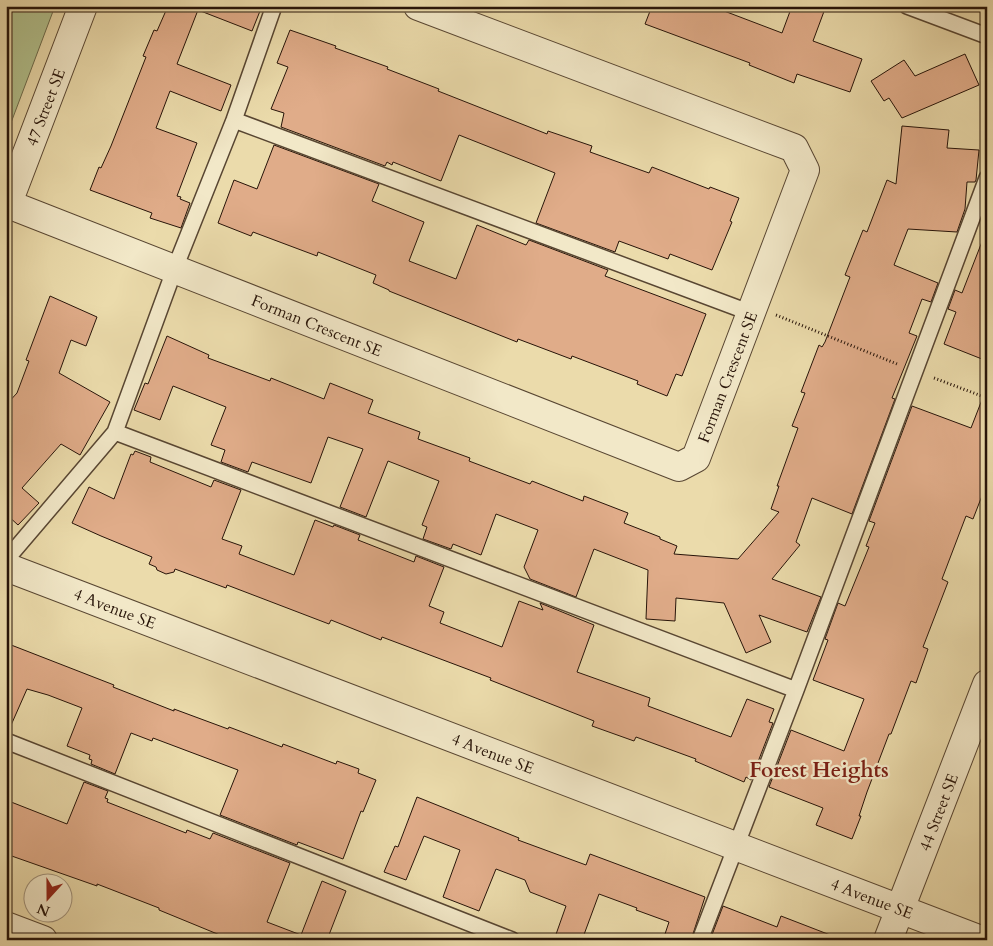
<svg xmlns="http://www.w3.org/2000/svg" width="993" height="946" font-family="Cardo,serif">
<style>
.green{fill:#b2c18d;stroke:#6c6a4b}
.building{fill:#e0ac89;stroke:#271409}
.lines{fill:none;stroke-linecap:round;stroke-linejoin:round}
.service-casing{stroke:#584632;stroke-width:18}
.minor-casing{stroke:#584632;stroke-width:30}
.tertiary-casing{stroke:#584632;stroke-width:30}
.path{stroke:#271409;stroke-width:3;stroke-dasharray:1 2.5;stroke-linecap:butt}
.service{stroke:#f2e8c8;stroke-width:15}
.minor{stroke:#f2e8c8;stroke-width:28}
.tertiary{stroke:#f2e8c8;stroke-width:28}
.labels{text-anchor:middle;stroke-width:4.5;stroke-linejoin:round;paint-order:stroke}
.street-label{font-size:16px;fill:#271409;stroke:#f2e8c8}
.district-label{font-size:21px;font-weight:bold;fill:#7a1f14;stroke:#f2e8c8}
</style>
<rect width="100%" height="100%" fill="#ebdbab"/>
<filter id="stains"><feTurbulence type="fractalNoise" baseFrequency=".004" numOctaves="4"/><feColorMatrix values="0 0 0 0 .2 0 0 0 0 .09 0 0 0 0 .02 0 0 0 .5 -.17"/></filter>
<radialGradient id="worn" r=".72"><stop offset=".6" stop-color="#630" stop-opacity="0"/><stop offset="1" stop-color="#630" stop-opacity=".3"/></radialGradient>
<path class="green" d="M6 6H55L6 136Z"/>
<path class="building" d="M168 6H262L252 31 198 10 177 64 231 85 221 111 170 91 156 128 197 143 177 196 181 197 180 199 190 203 181 228 150 218 152 213 90 190 99 167 101 168 111 146 146 57 143 56 154 30 157 31Z
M652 6H711L782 33 792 6H826L813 41 862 59 850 92 797 74 794 83 749 65 750 63 645 24Z
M290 30 336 46 335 48 388 67 387 69 439 89 438 91 547 134 548 131 592 146 590 152 649 173 652 167 709 189 710 187 739 198 730 221 732 222 712 270 670 254 668 259 619 241 615 252 536 223 555 173 459 135 441 181 393 162 392 165 387 162 385 166 281 127 284 113 271 109 288 67 277 63Z
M965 54 979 85 902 118 889 98 884 101 871 81 904 60 915 76Z
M902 126 949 130 947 148 979 150 976 180 975 182H967L965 209 957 232 908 229 894 265 938 283 931 302 922 299 909 333 917 336 892 398 895 399 852 514 812 498 796 542 800 545 772 579 821 597 807 632 759 615 771 642 746 653 724 603 676 598 675 621 646 619 648 570 594 549 576 597 530 579 524 567 538 530 496 514 481 555 453 544 451 549 423 539 427 527 422 525 439 481 388 461 366 517 340 507 363 449 328 437 311 483 252 462 248 472 221 462 225 450 211 445 226 407 173 386 160 420 134 410 145 383 148 384 167 336 209 355 208 358 270 381 271 378 324 399 330 383 373 400 368 413 420 432 418 439 470 458 469 461 530 484 532 481 583 501 584 496 628 513 624 523 660 537V539L677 546 674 554 738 559 779 512 771 509 779 486H777L798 428 792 426 805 393 801 392 819 345 822 347 825 342 850 277 845 275 863 230 867 232 887 180 896 184Z
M274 145 379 184 372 201 424 222 409 261 456 279 477 225 526 245 529 240 608 270 605 276 706 314 682 376 676 374 667 396 637 384 638 381 572 356 571 359 518 339 517 342 389 291V290L373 283 376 275 318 252 317 256 253 232 251 236 218 223 234 180 257 189Z
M985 234H987V361L944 344 956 312 948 309 955 290 962 293Z
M50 296 97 317 86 346 71 340 59 373 110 402 80 455 61 444 22 488 39 503 18 525 6 514V405L17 393 29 361 26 360Z
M985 392H987V483L973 519 966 516 942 579 948 582 923 647 928 649 916 683 911 681 891 734H889L867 792 859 816H861L852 839 816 825 823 808 769 787 791 730 844 751 864 699 813 680 828 640 825 639 838 603 845 606 869 547 866 546 875 523 869 521 912 406 971 428Z
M135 451 151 457 150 462 211 487 214 480 241 490 222 539 242 546 239 554 294 575 315 520 333 527 334 525 360 535 358 540 414 562 416 556 444 567 429 606 444 612 440 623 502 647 519 601 543 610 540 603 594 625 577 672 650 698 648 706 731 737 747 699 774 709 769 722 773 723 751 780 746 777 744 782 695 761 696 759 636 737 634 741 592 726 594 721 490 680 491 678 382 637 381 640 331 620 329 624 227 585 226 588 175 569 174 572 166 574 157 570 156 567 149 564 152 557 101 536 72 523 89 487 114 499 131 454 133 455Z
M6 643 114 685 113 687 174 711V709L228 729 229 727 282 747 283 744 336 764 337 761 359 769 358 773 376 780 363 812 361 811 343 859 298 842 297 845 220 815 238 770 153 738 152 741 131 733 115 774 91 764 92 760 89 759 90 755 67 746 82 708 48 695 27 689 8 732H6Z
M84 782 108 791 105 798 108 799 107 802 186 833 187 830 210 839 213 833 290 863 267 922 301 935 322 881 346 891 327 940H232L159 910V908L97 884V886L6 854V800L67 824Z
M417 797 519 838 518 840 586 865 590 854 705 897 691 940H663L669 922 636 910 637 908 599 894 582 940H554L566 906 530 892 525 880 496 869 479 911 443 897 460 850 424 836 406 880 384 872 395 846 398 847Z
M723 906 777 927 781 916 838 938 837 940H710Z"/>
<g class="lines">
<defs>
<path id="service" d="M907 6 987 36
M234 120 751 313
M115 432 796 690
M6 560 115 432 175 268 234 120 274 6
M6 741 512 940
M700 940 796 690 987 178"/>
<path id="minor" d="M8 204 679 467 696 458 805 170 794 148 418 6
M6 208 83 6
M6 567 981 940
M6 926 43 940"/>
<path id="tertiary" d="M888 940 987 684"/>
</defs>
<use href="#service" class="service-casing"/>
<use href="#minor" class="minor-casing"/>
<use href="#tertiary" class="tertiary-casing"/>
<path class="path" d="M776 315 897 364
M934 378 987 398"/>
<use href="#service" class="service"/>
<use href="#minor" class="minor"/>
<use href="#tertiary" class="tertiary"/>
</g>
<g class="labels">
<g class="street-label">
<text transform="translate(45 107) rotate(-69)" y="6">47 Street SE</text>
<text transform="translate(317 325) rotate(22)" y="6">Forman Crescent SE</text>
<text transform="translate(727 377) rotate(-69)" y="6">Forman Crescent SE</text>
<text transform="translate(115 608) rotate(21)" y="6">4 Avenue SE</text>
<text transform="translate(493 753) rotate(21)" y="6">4 Avenue SE</text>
<text transform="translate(938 812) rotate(-69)" y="6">44 Street SE</text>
<text transform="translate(872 898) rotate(21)" y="6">4 Avenue SE</text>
</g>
<g class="district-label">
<text x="819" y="777">Forest Heights</text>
</g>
</g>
<rect width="993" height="946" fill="none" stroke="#ebdbab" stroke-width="25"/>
<rect x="8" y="8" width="978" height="931" fill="none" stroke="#271409" stroke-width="2.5"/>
<rect x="12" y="12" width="968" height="921" fill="none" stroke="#271409"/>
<g transform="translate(48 898) rotate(201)"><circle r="24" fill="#f2e8c8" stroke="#a1937c"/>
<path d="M0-4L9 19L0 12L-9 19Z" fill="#8f2418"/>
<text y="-8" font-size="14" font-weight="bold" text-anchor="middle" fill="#271409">N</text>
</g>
<rect width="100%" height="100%" filter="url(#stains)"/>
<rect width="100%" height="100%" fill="url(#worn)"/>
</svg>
